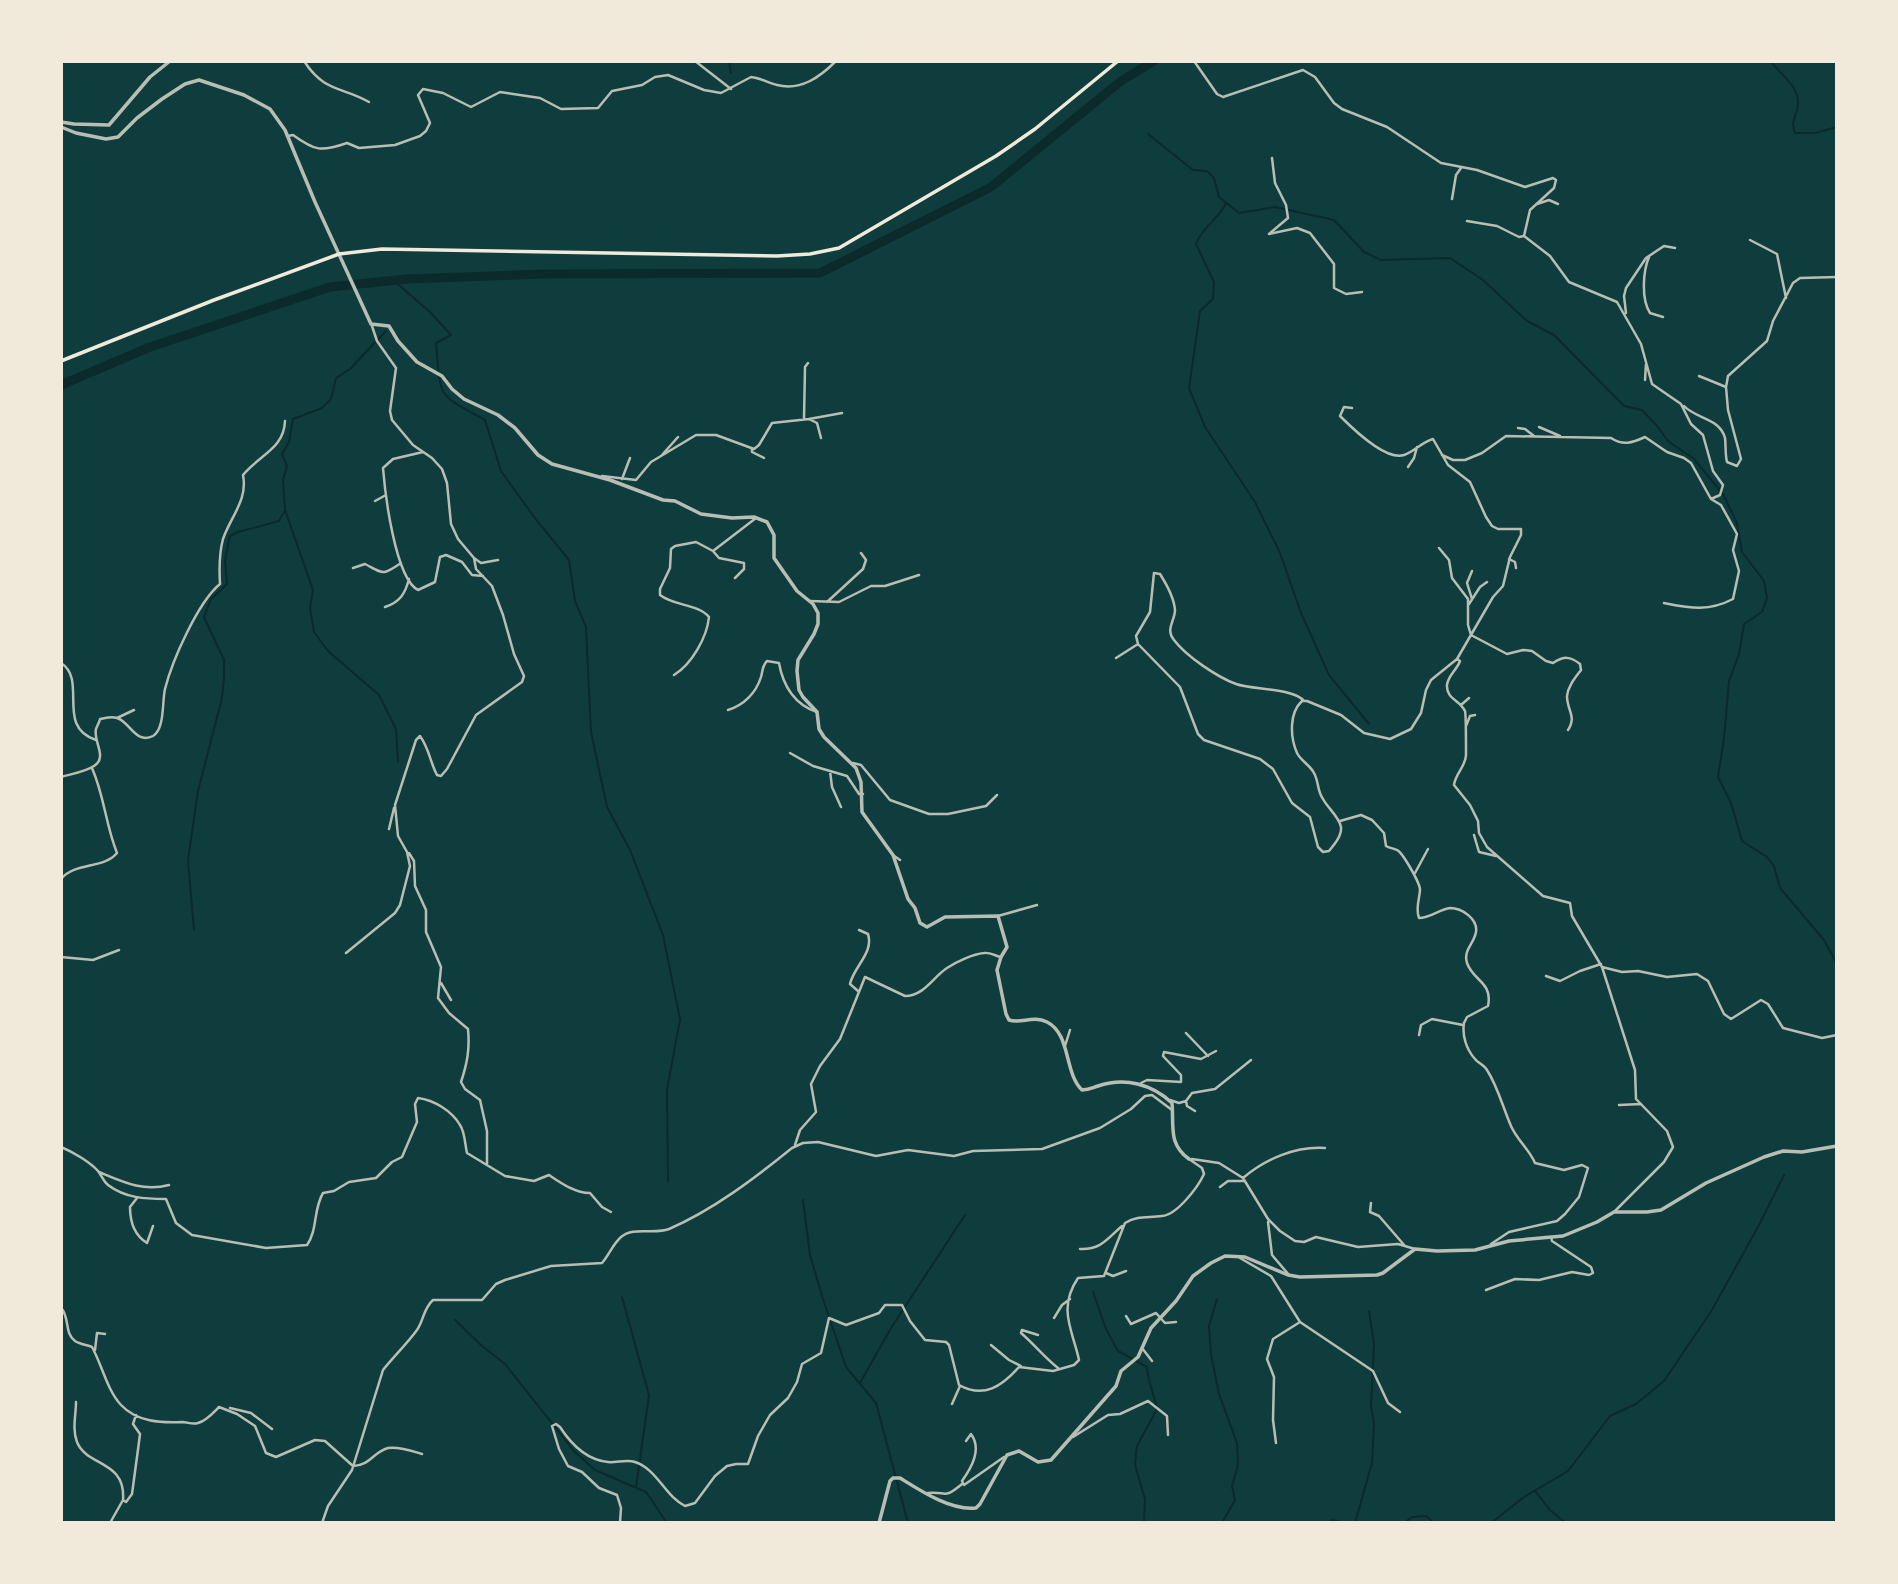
<svg xmlns="http://www.w3.org/2000/svg" width="1898" height="1584" font-family="Ubuntu,sans-serif">
<style>
.lines{fill:none;stroke-linecap:round;stroke-linejoin:round}
.stream{stroke:#0a2a2b;stroke-width:2}
.river{stroke:#0a2a2b;stroke-width:9}
.minor{stroke:#b8beb3;stroke-width:2.5}
.tertiary{stroke:#b8beb3;stroke-width:3.5}
.secondary{stroke:#f1e9da;stroke-width:3.5}
</style>
<rect width="100%" height="100%" fill="#0f3d3e"/>
<g class="lines">
<path class="stream" d="M729 61 731 73
M1771 61C1780 75 1800 86 1798 105 1797 116 1790 121 1795 133H1815L1837 127
M1148 134 1193 170 1207 171 1214 178 1219 197 1239 213 1275 207 1334 220 1364 252 1381 260 1450 258 1483 280 1527 321 1554 335 1624 406 1642 410 1658 427 1668 441 1694 459 1723 494 1737 523 1742 552 1764 581 1767 598 1762 612 1744 624 1739 654 1729 681 1724 738 1718 777 1731 803 1742 841 1767 857 1774 866 1780 888 1824 940 1837 964
M1226 203C1219 219 1202 227 1196 244L1214 282 1213 299 1200 311 1189 388 1205 427 1255 502 1280 553 1301 613 1329 675 1369 724
M393 280 430 312 451 335 436 343C441 398 435 393 485 420L501 471 534 517 569 560 575 601 586 627 591 732 607 807 630 850 663 935 680 1019 667 1090 668 1181
M285 510 313 590 310 608 314 632 328 651 379 695 396 729 398 762
M194 930 188 860 198 791 222 698 224 677V660L204 617 211 599 227 584 225 560 230 536 238 532 279 521 285 510 283 480 287 466 282 454 289 442 293 419 322 408 331 399 336 378 350 369 386 331
M803 1200 810 1255 822 1296 846 1367 876 1403 908 1523
M1093 1292 1106 1329 1118 1351 1147 1367C1148 1382 1154 1394 1157 1409L1137 1446 1135 1465 1145 1499 1144 1523
M622 1297 649 1395 636 1487
M1217 1299 1209 1326 1211 1354 1219 1394 1237 1443 1238 1465 1232 1486 1235 1500 1222 1523
M455 1320 482 1346 505 1364 574 1451 595 1470 646 1492 667 1523
M860 1383 891 1328 965 1215
M1535 1491 1551 1511 1566 1523
M1327 1523 1332 1520 1345 1523
M1355 1523 1372 1463 1374 1423 1371 1407 1374 1344 1369 1311
M1404 1523 1412 1517 1426 1516 1434 1523
M1491 1523 1524 1497 1568 1471 1610 1416 1636 1404 1664 1381 1712 1310 1759 1225 1784 1175"/>
<path class="river" d="M61 385 150 347 330 287 407 279 542 274 820 273 991 187 1121 81 1154 61"/>
<path class="minor" d="M304 61C325 93 341 86 369 102
M695 61 731 89
M1194 61 1217 94 1223 97 1303 70 1315 77 1334 103 1342 109 1387 127 1441 163 1477 170 1525 187 1553 178 1556 180 1554 188 1530 210 1524 236 1550 256 1569 282 1617 302 1641 344 1652 384 1681 404 1691 424 1703 435 1713 471 1723 485 1720 495 1711 499 1691 463 1684 458 1667 452 1645 437C1632 443 1623 446 1611 438L1506 436 1482 453 1465 460H1453L1442 455
M288 136 293 135C315 151 321 152 347 143L359 148 395 145 420 136 426 131 430 123 418 95 423 89 443 93 471 107 500 92 540 98 561 109 598 108 612 91 642 85 655 77 668 75 704 90 721 93 751 77C761 78 768 83 777 85 801 91 820 77 836 61
M1272 158 1275 183 1286 205 1288 218 1269 234 1297 228 1310 233 1334 264V288L1346 294 1362 292
M1452 199 1456 175 1461 168
M1537 204 1549 200 1558 204
M1467 221 1497 226 1519 237 1524 236
M1750 240 1777 254 1786 298
M1649 257C1643 271 1641 299 1650 313L1663 317
M1626 313 1624 296 1626 288 1646 258 1664 246 1675 248
M1699 376 1726 387
M1645 380 1646 364
M1684 406C1696 419 1720 418 1725 438 1726 446 1725 454 1727 462L1737 466 1741 459 1728 410 1726 387 1728 376 1767 341 1773 321 1793 283 1800 278 1837 277
M1352 408 1344 407 1340 416C1352 428 1386 461 1404 455 1415 451 1422 442 1433 439L1448 465 1470 482 1486 517 1492 526 1498 529H1521V535L1510 557 1503 586 1493 597 1457 659
M804 419 805 367 808 363
M809 419 842 413
M1539 427 1560 436
M1518 428 1525 429 1534 436
M752 449V452L764 458
M423 452 393 459 383 468C385 493 395 578 418 590L435 582 440 557 446 555 462 562 472 575 483 576
M662 455 678 437
M1408 467 1414 458 1417 447
M602 476 636 480 651 462 696 435H716L754 449 759 445 772 423 809 419 817 423 821 438
M622 479 630 458
M375 501 386 495
M1439 548 1449 560 1452 578 1468 599V625L1471 635 1507 654 1523 650 1532 651 1546 661 1553 663C1564 656 1570 656 1580 664L1581 670C1575 678 1568 686 1567 696 1567 711 1577 716 1568 730
M713 551 719 558 744 563V569L735 578
M474 558 481 563 498 560
M1509 559 1515 562 1516 568
M353 568 365 564C384 574 382 576 401 563
M1472 599 1467 583 1472 571
M810 601 839 602 871 586H885L919 575
M827 602 863 569 866 560 861 553
M1664 603C1690 608 1708 612 1733 599L1739 571 1733 550 1737 534 1721 505 1711 499
M1469 604 1480 587 1487 582
M385 607C400 602 405 594 409 579
M1116 658 1138 644
M61 663C88 680 55 727 96 740
M674 675C692 664 707 637 709 617 698 604 674 606 660 595V589L670 568 671 549 675 546 696 542 713 551 756 518
M1304 701C1294 688 1253 690 1236 684 1217 677 1186 656 1174 640 1165 629 1175 621 1175 610 1174 597 1167 585 1160 574L1154 573 1150 612 1136 636 1138 644 1180 687 1198 734 1204 740 1260 759 1273 769 1292 803 1310 817 1318 847 1323 852 1329 851C1334 845 1342 836 1341 827 1340 818 1327 807 1323 799 1317 791 1319 782 1314 773 1310 765 1301 761 1297 753 1290 737 1289 713 1302 701H1307L1341 715 1364 733 1390 739 1411 729 1421 713 1426 690 1431 680 1457 659 1460 661C1457 670 1448 675 1447 685 1446 699 1460 700 1465 711 1466 714 1466 749 1466 755 1466 766 1455 774 1454 785L1470 805 1478 821 1479 833 1487 847 1543 896 1570 903 1572 916 1602 967 1635 1070 1636 1099 1667 1131 1673 1147 1664 1162 1614 1212
M1461 705 1469 698
M728 710C744 705 756 693 761 677 763 670 762 666 767 661L779 663C783 686 795 705 817 712
M117 718 134 710
M1466 726 1470 716 1475 715
M790 753 813 766 847 776 859 794H863
M853 763 861 765 890 800 929 814H948L986 806 997 795
M830 771 832 787 841 807
M61 777C71 774 85 772 94 766 108 757 93 742 96 729 96 728 100 721 100 719 106 718 111 716 117 718 129 721 136 745 153 736 165 729 162 701 165 689 172 661 198 602 220 584 219 568 219 554 223 539 231 516 248 500 243 475 259 455 284 449 285 421
M1340 821 1361 815 1372 820 1384 833 1386 846C1389 848 1393 848 1397 850 1402 852 1419 881 1420 889 1420 899 1415 907 1419 918 1430 918 1440 909 1450 908 1462 908 1478 919 1476 932 1474 944 1463 950 1467 963 1473 981 1493 982 1488 1006L1467 1017 1464 1023C1462 1035 1466 1049 1475 1059 1478 1063 1484 1065 1487 1070 1498 1087 1503 1108 1511 1126 1517 1140 1529 1149 1535 1163L1564 1170 1582 1165 1588 1168 1579 1197 1565 1214 1557 1221 1509 1232 1491 1244
M389 829 394 808
M1474 835 1479 852 1496 856
M409 853 414 861 415 886 426 910V932L441 967 438 998 449 1013 468 1029C470 1049 467 1064 461 1082L465 1089 480 1100 487 1131V1165
M893 855 900 860
M1415 873 1428 849
M61 879C75 862 104 869 117 853 105 823 105 798 92 768
M998 916 1037 905
M346 953 395 913 400 905 410 866 407 852 398 836 395 805 416 740 420 736C429 748 430 762 437 775L441 776 447 769 476 715 522 682 524 676 514 654 503 615 492 586 476 569 474 558 458 539 451 524 447 483 442 469 432 458 413 445 392 420 390 411 396 368 377 341 372 326
M61 957 93 960 119 950
M1602 967 1622 972 1638 971 1667 977 1697 974 1708 981 1724 1014 1731 1019 1761 1000 1768 1004 1783 1028 1822 1038 1837 1035
M1546 976 1560 981 1580 971 1601 964
M441 983 451 1000
M858 991 850 984C854 966 874 953 868 934L859 930
M1186 1033 1208 1056
M1419 1035 1421 1025 1432 1019 1463 1025
M1065 1046 1070 1030
M1141 1083 1147 1080 1181 1082V1075L1163 1056 1164 1052 1201 1059 1216 1051
M1170 1100 1179 1103 1186 1101 1192 1093 1215 1089 1251 1060
M1186 1101 1187 1106 1195 1111
M1619 1105 1641 1104
M795 1145 800 1130 816 1112 811 1084 820 1066 840 1039 865 977 905 996C924 996 933 977 947 968 956 962 973 954 984 953 989 952 996 956 1001 957
M61 1147C73 1152 90 1162 98 1171 102 1176 103 1181 108 1185 125 1198 145 1199 166 1199L176 1223 192 1235 266 1248 307 1245C318 1229 313 1210 323 1193L334 1191 349 1182 376 1178 392 1162 402 1157 417 1122 415 1104 418 1098C434 1100 452 1111 460 1125 465 1132 465 1145 467 1153L505 1176 534 1181 549 1175C561 1183 575 1193 590 1193L602 1207 611 1212
M1325 1148C1296 1146 1265 1159 1243 1178L1268 1219 1280 1231 1295 1241 1304 1242 1316 1237 1358 1247 1398 1244 1415 1249
M1192 1159 1219 1163 1243 1178
M99 1172C123 1182 143 1192 169 1185
M1220 1187 1228 1181H1244
M137 1198 130 1207C130 1222 134 1235 147 1243L153 1226
M1371 1203 1370 1212 1379 1216 1405 1246
M1268 1222 1272 1255 1289 1275
M1080 1249C1101 1250 1108 1238 1122 1226
M1240 1258 1271 1276 1300 1322 1373 1371 1388 1403 1400 1412
M1106 1273 1113 1276 1126 1271
M1486 1290 1515 1279 1539 1280 1572 1272 1589 1275 1593 1273 1591 1267 1552 1241 1551 1237
M61 1298V1305
M61 1308C70 1317 64 1333 75 1341 79 1344 87 1345 92 1347 102 1365 107 1390 121 1405 137 1422 161 1423 182 1422 188 1422 192 1425 198 1423 206 1421 213 1413 219 1407L237 1414 255 1426 266 1453 276 1457 315 1440 325 1441 353 1466C371 1465 373 1452 388 1448 399 1446 412 1451 422 1454
M1126 1316 1131 1324 1156 1313 1165 1323 1176 1322
M1054 1318 1062 1305 1070 1299
M1038 1335 1022 1330 1021 1333C1034 1344 1044 1357 1058 1368
M991 1345 1009 1360 1021 1366
M1142 1348 1152 1361
M95 1350 97 1333 105 1334
M76 1402C76 1415 72 1429 77 1442 87 1467 126 1460 123 1500L126 1502 132 1494 139 1442 140 1434 133 1424 136 1415
M952 1404 960 1386
M230 1408 251 1413 272 1429
M1073 1437 1108 1415 1120 1414 1148 1401 1167 1416 1168 1435
M966 1441 971 1434C982 1449 972 1467 962 1481L964 1485 1004 1457
M1276 1443 1273 1420 1274 1377 1267 1359 1273 1339 1300 1322
M928 1493C947 1491 943 1500 962 1484
M110 1523 123 1500
M322 1523 328 1506 352 1470 383 1370C393 1357 406 1345 417 1330 424 1320 423 1309 433 1300H482L496 1284 505 1280 551 1266 602 1263C609 1255 613 1244 621 1237 633 1226 654 1235 669 1229 713 1210 755 1178 792 1148L803 1143 818 1142 876 1156 908 1150 954 1156 973 1151 1042 1149 1100 1128 1131 1109 1145 1096 1152 1095 1172 1110
M620 1523 621 1508 617 1495 599 1488 582 1472 568 1466 559 1449 552 1426 556 1424 560 1427C571 1444 587 1460 608 1462 616 1463 627 1459 635 1462 657 1469 665 1496 685 1506L695 1503 715 1476 727 1466 736 1464H748L758 1436 770 1415 788 1398 797 1382 802 1364 821 1353 829 1318 846 1325 879 1313 885 1305H902L910 1321 925 1340 946 1342 949 1345 959 1385C984 1399 1002 1386 1019 1367L1053 1371 1074 1365 1079 1360C1073 1331 1057 1309 1078 1278L1104 1276 1125 1223C1138 1215 1148 1218 1162 1216 1177 1215 1198 1187 1204 1174L1202 1168 1189 1159"/>
<path class="tertiary" d="M61 122 74 124 109 125 150 77 170 61
M61 127 76 133 106 139 118 137 137 118 162 99 185 84 199 80 244 95 270 109 285 130 315 202 371 324 389 326 398 341 417 362 442 376 452 389 464 399 498 415 515 428 538 455 552 464 610 480 663 500 675 501 701 514 732 518 754 517 767 522 774 535V558L797 591 813 604 818 613V624L814 634 798 660 797 671 799 690 803 697 817 712 819 729 824 737 856 768 861 782 862 812 893 855 908 899 915 908 920 923 927 927 945 917 998 916 1007 947 1001 957 997 970 1006 1014 1009 1020C1021 1024 1033 1015 1047 1022 1071 1034 1064 1073 1082 1090 1089 1090 1092 1088 1098 1086 1125 1077 1152 1084 1172 1103 1174 1126 1168 1144 1189 1159
M879 1523 890 1481 893 1478H900C921 1491 951 1511 976 1508L980 1504 1007 1455 1019 1451 1038 1462 1051 1460 1116 1386 1121 1371 1138 1357 1151 1328 1176 1301 1193 1276 1211 1263 1225 1256 1245 1257 1288 1275 1300 1277 1377 1275 1383 1273 1415 1249 1437 1251 1475 1250 1509 1241 1563 1236 1597 1222 1614 1212H1647L1661 1210 1706 1183 1764 1157 1783 1151 1802 1152 1837 1146"/>
<path class="secondary" d="M61 361 214 300 339 254 382 249 777 256 810 254 839 248 996 156 1035 129 1118 61"/>
</g>
<rect width="1898" height="1584" fill="none" stroke="#f1e9da" stroke-width="126"/>
</svg>
